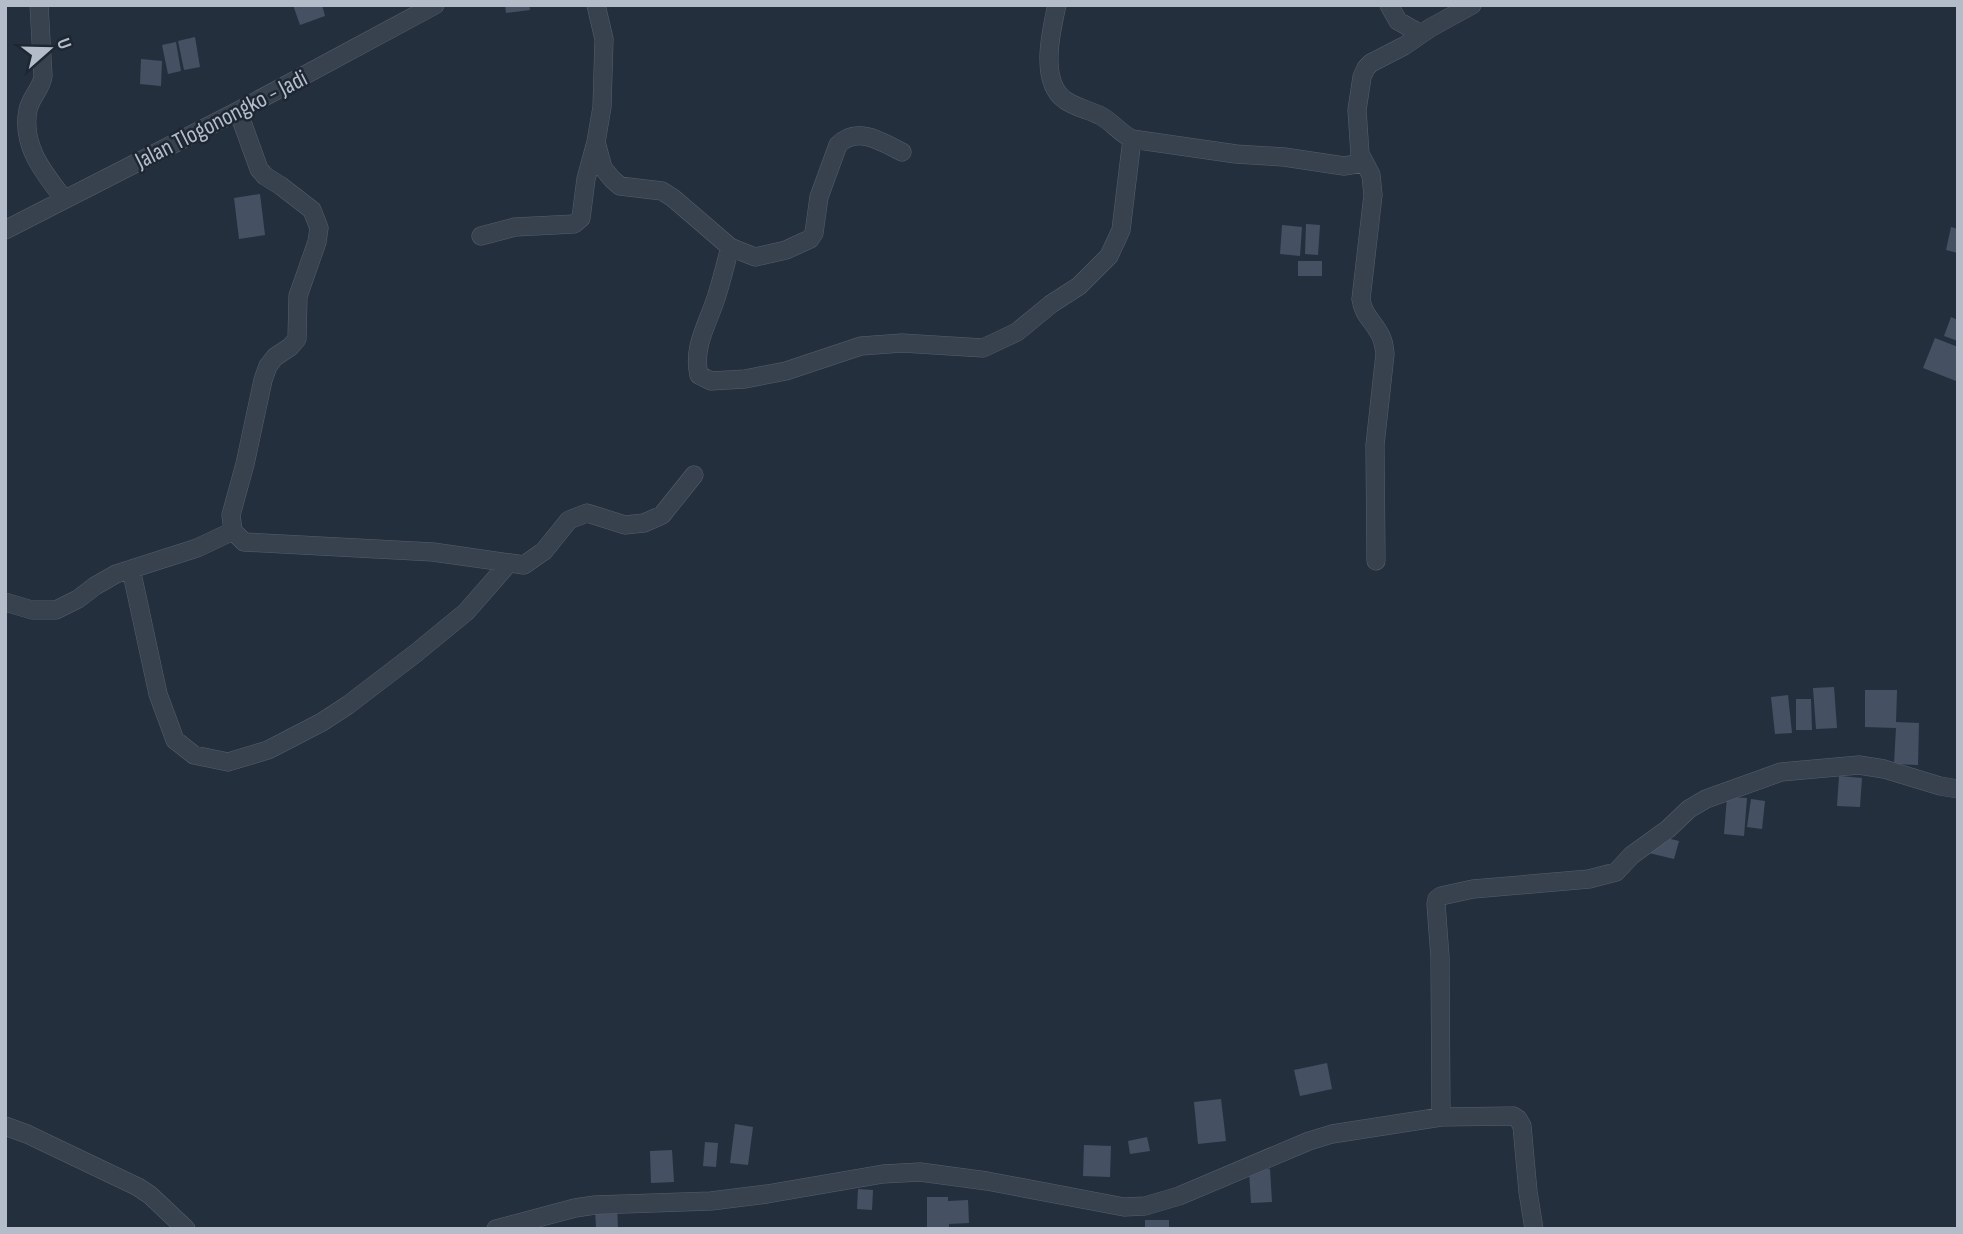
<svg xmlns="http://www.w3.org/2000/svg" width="1963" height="1234" font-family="'Sofia Sans Condensed',sans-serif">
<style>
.building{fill:#455162}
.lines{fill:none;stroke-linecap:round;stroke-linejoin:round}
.minor-casing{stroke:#565f6c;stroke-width:19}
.minor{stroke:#38414e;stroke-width:18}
.labels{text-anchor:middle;stroke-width:5;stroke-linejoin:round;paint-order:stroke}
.street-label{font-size:24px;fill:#b4bcc9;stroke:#1d2633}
</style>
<rect width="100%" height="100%" fill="#242f3e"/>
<path class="building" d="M293 5H322L325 16 300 25Z
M505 5H529L530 10 506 13Z
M195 37 200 67 184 70 178 41Z
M176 42 181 71 168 74 162 45Z
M141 59 162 61 161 86 140 84Z
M260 194 265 235 239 239 234 198Z
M1306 224 1320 225 1318 255 1305 254Z
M1282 225 1302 227 1300 256 1280 254Z
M1951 227 1958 229V253L1946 250Z
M1298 261H1322V276H1298Z
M1951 317 1958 320V341L1944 336Z
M1935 338 1958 347V377L1956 381 1923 368Z
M1834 687 1837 728 1816 729 1813 688Z
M1865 690H1897L1896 722 1919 723 1918 765 1894 764 1896 728 1865 727Z
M1788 695 1792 733 1775 734 1771 697Z
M1796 699H1811L1812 730H1796Z
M1839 776 1862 778 1860 807 1837 806Z
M1727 797 1747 798 1744 836 1724 834Z
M1751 799 1765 801 1762 829 1747 827Z
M1654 835 1679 841 1674 859 1649 853Z
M1327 1063 1332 1089 1300 1096 1294 1070Z
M1221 1099 1226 1141 1198 1144 1194 1102Z
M735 1124 753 1127 748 1165 730 1163Z
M1147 1137 1150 1151 1130 1154 1128 1141Z
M705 1142 718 1143 716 1167 703 1166Z
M1084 1145 1111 1146 1110 1177 1083 1176Z
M672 1150 674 1182 651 1183 650 1151Z
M1270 1169 1272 1202 1251 1203 1249 1170Z
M858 1189 873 1190 872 1210 857 1209Z
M927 1197H948V1201L968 1200 969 1223 949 1224V1229H927Z
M617 1206 618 1229H596L595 1208Z
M1145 1220H1169V1229H1145Z"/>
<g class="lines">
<defs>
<path id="minor" d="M39 5 43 76C42 88 30 98 28 110 21 146 44 173 64 199
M1057 5C1051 31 1039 82 1065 100 1076 108 1090 110 1101 116 1112 122 1120 133 1132 139L1236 154 1284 157 1344 166 1363 163
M1389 5 1398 21 1421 34
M238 111 259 169 265 176 281 186 312 210 319 228 317 242 298 296 297 339 290 347 275 357 268 366 263 380 245 464 231 515 233 531 244 542 433 552 524 565 544 551 569 520 587 513 625 525 644 523 662 515 694 475
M596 142 603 168 612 179 620 186 662 191 673 198 730 247 755 257 786 250 810 239 814 233 819 197 838 145C857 125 882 142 902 152
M5 230 238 111 435 5
M481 236 515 227 574 224 581 218 586 179 596 142 602 107 604 39 596 5
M730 247C726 263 722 279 717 295 709 322 692 346 699 375L711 381 745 379 786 371 861 346 902 343 983 348 1017 332 1051 304 1079 286 1109 256 1121 230 1132 139
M1376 561 1375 445 1385 354C1384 345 1383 338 1378 331 1371 319 1363 314 1361 299L1373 195 1371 175 1360 154 1357 110 1362 77 1366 68 1371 63 1404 46 1430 28 1472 5
M131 569 158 694 175 740 194 755 228 762 268 750 322 722 348 705 416 653 466 612 509 563
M5 602 32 610H56L78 599 95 586 116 574 197 548 233 531
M1441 1117 1440 957 1436 904 1437 899 1441 896 1473 889 1589 879 1616 872 1632 855 1668 829 1689 809 1706 799 1781 772 1859 765 1884 769 1940 786 1958 789
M5 1126 27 1134 138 1187 150 1195 186 1229
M496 1229 575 1208 595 1205 711 1201 767 1194 883 1174 920 1172 987 1181 1124 1207 1145 1206 1179 1196 1309 1141 1332 1134 1441 1117 1513 1116 1518 1119 1522 1126 1528 1192 1534 1229"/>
</defs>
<use href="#minor" class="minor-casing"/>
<use href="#minor" class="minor"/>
</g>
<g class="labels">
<g class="street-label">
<text transform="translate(221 119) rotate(-27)" y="8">Jalan Tlogonongko - Jadi</text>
</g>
</g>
<rect width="1963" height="1234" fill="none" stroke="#b4bcc9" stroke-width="14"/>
<g transform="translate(49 49) rotate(70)" stroke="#1d2633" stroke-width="5" paint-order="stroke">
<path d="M0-5L12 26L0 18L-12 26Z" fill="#b4bcc9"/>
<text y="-10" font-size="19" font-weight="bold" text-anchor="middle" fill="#b4bcc9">U</text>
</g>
</svg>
